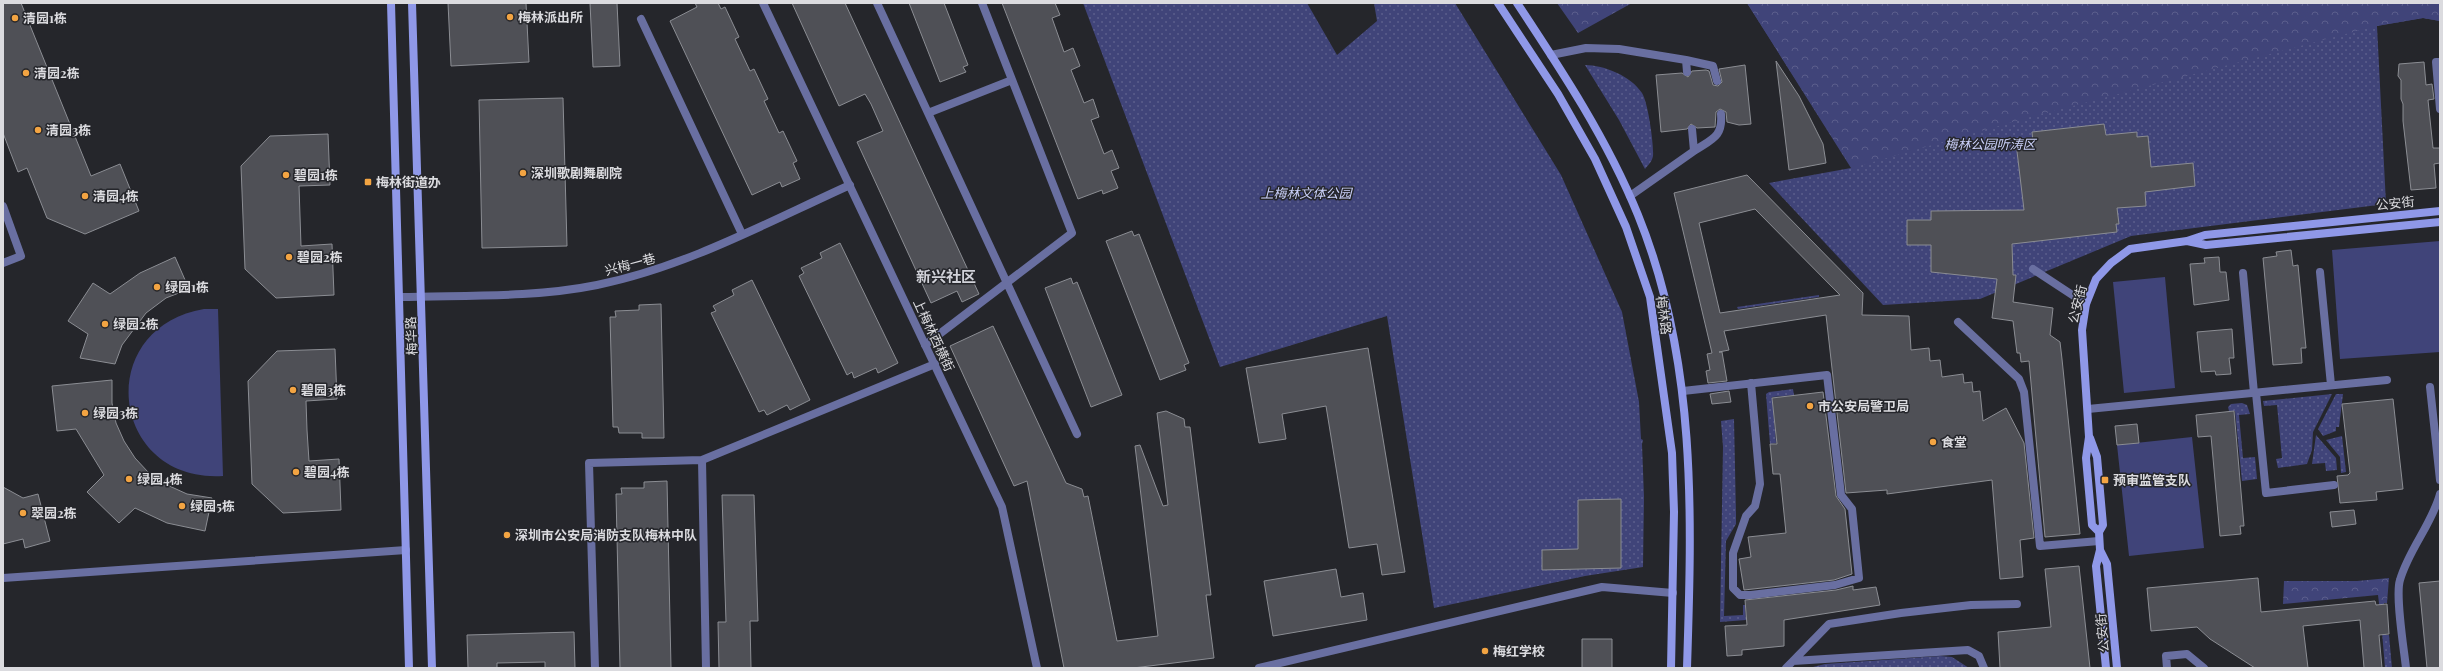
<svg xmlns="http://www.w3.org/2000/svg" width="2443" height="671" font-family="'Playfair Display','Noto Sans SC',serif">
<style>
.grass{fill:url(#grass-dots)}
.forest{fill:url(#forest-crowns)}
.garden{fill:#404479}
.building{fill:#4f5056;stroke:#8b8d93;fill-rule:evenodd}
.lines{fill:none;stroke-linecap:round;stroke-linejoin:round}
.lane{stroke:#696fa1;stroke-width:8}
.street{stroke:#696fa1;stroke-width:8}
.secondary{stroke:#8f98e8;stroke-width:8}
.poi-dot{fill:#f3a442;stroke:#25262b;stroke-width:1.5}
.labels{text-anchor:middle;stroke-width:3;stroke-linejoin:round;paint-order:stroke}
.poi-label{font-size:13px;font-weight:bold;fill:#dbdbdf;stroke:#25262b;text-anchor:start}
.park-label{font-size:13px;font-style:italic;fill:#cbd1fa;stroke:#25262b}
.street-label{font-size:13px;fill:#dbdbdf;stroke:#25262b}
.quarter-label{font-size:15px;font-weight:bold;fill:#d1d2d9;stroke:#25262b}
</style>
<defs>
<pattern id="grass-dots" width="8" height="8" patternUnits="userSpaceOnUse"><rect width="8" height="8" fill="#404479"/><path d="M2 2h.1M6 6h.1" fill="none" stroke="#5b5e8c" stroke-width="1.8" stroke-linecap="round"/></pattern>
<pattern id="forest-crowns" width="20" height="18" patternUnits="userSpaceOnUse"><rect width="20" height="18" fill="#404479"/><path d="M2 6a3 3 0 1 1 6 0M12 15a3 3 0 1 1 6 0" fill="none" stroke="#5b5e8c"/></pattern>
</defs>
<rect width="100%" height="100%" fill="#25262b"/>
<path class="grass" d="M1083 3H1307L1337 55 1377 21 1374 3H1455L1561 175 1622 312 1639 402 1641 439 1643 440 1642 444 1644 497 1643 567 1585 576 1434 608 1387 316 1220 367Z
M1747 3H2440V21L2423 18 2377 26 2386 204 2131 236 1980 299 1883 305 1769 183 1851 168Z
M1585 65C1604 65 1631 76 1642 93 1648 102 1654 145 1653 156 1652 162 1648 165 1645 169L1619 120Z
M1819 295V297L1738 309 1737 307Z
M1793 389 1794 395 1772 397 1776 443 1770 444 1766 394 1769 392Z
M2332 394 2313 432 2312 450 2307 464 2278 468 2276 459 2282 458 2277 405 2264 406 2263 401Z
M2336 394H2343L2339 427H2336V431L2323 436 2318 429Z
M2242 403 2247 405 2250 414 2239 415 2243 458 2255 457 2257 479 2242 481 2235 411H2229L2228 407 2231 404Z
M1734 419 1736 515V524L1726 541 1724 616 1743 615V605H1745L1746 620 1720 622 1723 447 1721 421Z
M2316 435 2336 458 2337 470 2326 471 2325 463 2312 464Z
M2342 436 2346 472 2341 473 2340 457 2326 440Z
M2381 620H2385L2386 635H2389L2392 668H2385Z
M1940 656 1952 657 1969 668H1809L1825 664Z"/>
<path class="forest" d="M1557 3H1632L1578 33Z
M1747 3H2440V21L2423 18 2376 26 2023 119 1852 168Z
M2389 578 2387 603H2384L2385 620H2381L2378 595 2283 604 2284 581H2357Z"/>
<path class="garden" d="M2440 241V352L2340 359 2332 250Z
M2165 277 2175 388 2124 393 2113 282Z
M204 309H218L223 476C110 483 92 328 204 309Z
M2192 437 2204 548 2129 556 2117 445Z"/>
<path class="building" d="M3 3H21L91 176 120 164 139 211 85 234 47 218 27 168 18 172 3 133Z
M448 3H526L529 62 451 66Z
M590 3H617L620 66 593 67Z
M695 3H718L721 9 725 7 739 37 735 39 750 71 754 69 768 99 764 101 779 133 783 131 797 161 793 163 800 179 782 187 780 182 752 195 670 21 697 7Z
M792 3H845L979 294 962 302 957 291 931 303 857 142 883 131 871 104 865 94 839 106Z
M909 3H944L968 65 963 67 966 72 940 82Z
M1002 3H1055L1060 15 1052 18 1064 52 1073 48 1080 66 1071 70 1084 103 1093 99 1099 117 1091 120 1104 154 1112 150 1119 168 1111 171 1118 188 1103 194 1102 190 1078 199Z
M1776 61 1799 96 1823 144 1826 163 1789 170Z
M2424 62 2426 85 2432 84 2434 99 2428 100 2433 148H2440V163L2434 164 2436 188 2411 190 2403 121V104L2401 99V80L2398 76 2399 64Z
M1745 65 1751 124 1739 125 1727 122 1726 112 1720 109 1716 112 1715 127 1697 128 1691 124 1687 129 1661 132 1656 75 1682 73 1688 77 1692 71 1706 70 1709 71 1713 85 1718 86 1722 82 1719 69Z
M563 98 567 246 482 248 479 100Z
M2104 124 2106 135 2137 132V137L2148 136 2151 167 2193 163 2195 186 2145 192 2146 206 2117 208 2119 224H2116L2117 232 2012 244 2013 275H2016L2013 302 2053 308 2050 335 2060 342 2062 359 2080 534 2045 537 2029 361 2021 362 2020 353H2017L2013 321 1992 318 1997 279 1931 272V245H1907V220H1931V211L2024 210 2016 143 2033 142 2032 132Z
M328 134 330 185 299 186 301 246 332 244 334 295 276 298 245 269 241 166 270 136Z
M1747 175 1863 293 1862 315 1909 316 1911 350 1929 348 1930 361 1940 360 1942 377 1963 374 1964 383 1972 382 1973 392 1980 391 1983 421 2006 408 2024 443 2034 538 2020 540 2023 577 2000 579 1992 480 1887 494V490L1846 493 1826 315 1724 331 1729 350 1719 352H1722L1727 381 1708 383 1706 371 1710 370 1707 354 1712 353 1674 193ZM1755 209 1840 295 1720 313 1699 223Z
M1132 231 1134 236 1139 234 1189 363 1184 365 1186 370 1160 380 1106 241Z
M840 243 898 363 878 373 876 368 854 378 852 372 847 375 799 276 804 273 801 268 822 258 820 253Z
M2291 250 2293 266 2298 265 2306 348H2301L2302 363 2273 365 2263 258 2277 256 2276 252Z
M175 257 189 289 166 298 146 313 122 345 115 364 80 358 88 334 68 321 93 283 110 294 140 273Z
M2219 257 2220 272H2226L2229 300 2194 305 2190 264 2205 263 2204 258Z
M1071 278 1073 284 1077 282 1122 395 1091 407 1045 288Z
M752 280 810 400 790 410 787 405 767 415 764 410 759 412 711 313 716 311 713 306 734 295 732 290Z
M661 304 664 438H642V433H619L618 427H613L610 317H616L615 311 639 310V305Z
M993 326 1066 483 1082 489 1084 497 1088 496 1117 641 1158 636 1135 446 1140 445 1163 506 1168 505 1157 413 1166 411 1184 419 1185 427H1190L1211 595H1206L1214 658 1133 668H1064L1027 481 1014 486 950 346Z
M2232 329 2234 358H2229L2231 374 2216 375 2215 371 2201 372 2197 332Z
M1368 348 1405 572 1382 575 1377 544 1349 548 1326 406 1282 414 1286 439 1259 443 1246 368Z
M335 349 337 399 306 401 307 430 309 461 339 459 341 510 283 513 252 484 248 381 277 351Z
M112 380V403L116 423 124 441 135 458 148 472 165 484 187 494 212 498 205 531 167 523 135 508 119 523 87 492 104 475 76 429 57 431 52 386Z
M1729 391 1731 402 1712 404 1710 394Z
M1823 392 1836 496 1845 509 1852 574 1834 580 1744 590 1739 559 1751 557 1748 537 1786 533 1780 474H1773L1770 444H1777L1772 398Z
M2393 399 2403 489 2376 492 2377 500 2340 503 2337 476 2348 475 2350 473 2342 404Z
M2234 411 2244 526H2240L2241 534 2220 536 2211 436 2198 437 2196 415Z
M2137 424 2139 443 2117 445 2115 426Z
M667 481 671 668H620L616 494H622L621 488H644V482Z
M3 487 23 498 38 494 50 541 25 548 23 539 3 544Z
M722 495H754L758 621H750L751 668H719L718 622H726Z
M1621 499V568L1542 570V550L1578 549V500Z
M2354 510 2356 524 2332 527 2330 512Z
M2079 566 2090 668H2000L1998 632 2051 627 2045 569Z
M1336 569 1341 597 1363 593 1367 620 1273 636 1264 581Z
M2258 578 2261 612 2375 601 2376 605 2387 604 2389 634 2379 635 2382 668H2364L2360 620 2303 626 2308 668H2255L2210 639 2197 627 2151 631 2147 588Z
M2440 581V668H2427L2419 583Z
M1853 586V590L1876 587 1880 605 1784 620V646L1742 650V655L1727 656 1725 626 1747 625 1745 600 1836 590Z
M574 632 575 668H545V662L497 663V668H468L467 635Z
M1582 639H1612V668H1582Z"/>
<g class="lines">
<path class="lane" d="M877 3 1077 434
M641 19 742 234
M1551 55 1586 48 1619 49 1686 60 1687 72
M1686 60 1713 66 1717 81
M2440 62H2436L2440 109
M928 113 1012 80
M1694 151C1712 139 1723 137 1721 114
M1630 196 1694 151 1692 129
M3 206 21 256 3 263
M2033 269 2086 304
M2320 272 2331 385
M2243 273 2254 393
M1958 322 2019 379 2024 392 2040 546 2099 541
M925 345 1072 233 982 3
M2430 387 2440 480
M1683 391 1827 375 1841 495 1852 509 1859 578 1835 585 1751 595H1740L1733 588V553L1746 516 1755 506 1760 484 1751 383
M2256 393 2266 493 2334 485
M2088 409 2387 380
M1793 661 1829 624 1901 613 1971 605 2017 604
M595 668 589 463 702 460
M706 668 702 460 935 364
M1786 668 1793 661 1968 650 1979 656 1984 668
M2167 668 2166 656 2187 654 2204 668
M2406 668C2404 649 2395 595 2400 580 2409 549 2432 524 2440 494"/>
<path class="street" d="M763 3 1002 507 1037 668
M400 297C465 295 533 298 597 285 686 267 768 222 850 185
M3 578 406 550
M1259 668 1602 587 1673 593"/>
<path class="secondary" d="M391 3 409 668
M412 3 432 668
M1498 3 1558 94 1595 159 1626 227 1650 297 1672 453 1674 512 1671 668
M1517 3C1562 71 1607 139 1638 215 1697 360 1692 514 1687 668
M2187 241 2206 245 2440 222
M2090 438 2097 457 2103 525 2099 532
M2100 550 2096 566 2106 668
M2117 668 2107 564 2100 550 2099 532 2092 525 2086 458 2089 437 2082 330 2086 304 2096 279 2111 263 2130 249 2187 241 2205 235 2440 211"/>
</g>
<g class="poi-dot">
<circle cx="510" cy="17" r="4"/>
<circle cx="15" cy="18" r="4"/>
<circle cx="26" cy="73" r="4"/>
<circle cx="38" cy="130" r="4"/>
<circle cx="523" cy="173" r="4"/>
<circle cx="286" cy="175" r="4"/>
<rect x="364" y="178" width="8" height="8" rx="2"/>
<circle cx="85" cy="196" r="4"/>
<circle cx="289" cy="257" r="4"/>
<circle cx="157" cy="287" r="4"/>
<circle cx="105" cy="324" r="4"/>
<circle cx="293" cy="390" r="4"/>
<circle cx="1810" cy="406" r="4"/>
<circle cx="85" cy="413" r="4"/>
<circle cx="1933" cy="442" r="4"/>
<circle cx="296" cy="472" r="4"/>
<circle cx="129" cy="479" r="4"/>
<rect x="2101" y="476" width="8" height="8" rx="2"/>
<circle cx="182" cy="506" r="4"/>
<circle cx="23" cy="513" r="4"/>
<circle cx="507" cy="535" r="4"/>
<circle cx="1485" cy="651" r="4"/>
</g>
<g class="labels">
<g class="poi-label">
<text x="518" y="22">梅林派出所</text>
<text x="23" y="23">清园1栋</text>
<text x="34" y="78">清园2栋</text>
<text x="46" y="135">清园3栋</text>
<text x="531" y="178">深圳歌剧舞剧院</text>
<text x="294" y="180">碧园1栋</text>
<text x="376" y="187">梅林街道办</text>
<text x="93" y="201">清园4栋</text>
<text x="297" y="262">碧园2栋</text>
<text x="165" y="292">绿园1栋</text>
<text x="113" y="329">绿园2栋</text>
<text x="301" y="395">碧园3栋</text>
<text x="1818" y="411">市公安局警卫局</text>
<text x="93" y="418">绿园3栋</text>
<text x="1941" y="447">食堂</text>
<text x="304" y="477">碧园4栋</text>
<text x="137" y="484">绿园4栋</text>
<text x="2113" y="485">预审监管支队</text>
<text x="190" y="511">绿园5栋</text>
<text x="31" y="518">翠园2栋</text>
<text x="515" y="540">深圳市公安局消防支队梅林中队</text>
<text x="1493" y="656">梅红学校</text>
</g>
<g class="park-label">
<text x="1990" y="149">梅林公园听涛区</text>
<text x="1306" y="198">上梅林文体公园</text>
</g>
<g class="street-label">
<text transform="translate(2395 203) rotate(-6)" y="5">公安街</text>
<text transform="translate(630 264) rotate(-15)" y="5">兴梅一巷</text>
<text transform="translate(2077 304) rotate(-76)" y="5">公安街</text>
<text transform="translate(1664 315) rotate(82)" y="5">梅林路</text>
<text transform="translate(934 335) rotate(65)" y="5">上梅林西横街</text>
<text transform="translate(411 336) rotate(-92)" y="5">梅华路</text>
<text transform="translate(2102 633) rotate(-95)" y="5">公安街</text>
</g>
<g class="quarter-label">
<text x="946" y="282">新兴社区</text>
</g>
</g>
<rect width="2443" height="671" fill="none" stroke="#dbdbdf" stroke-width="8"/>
</svg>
